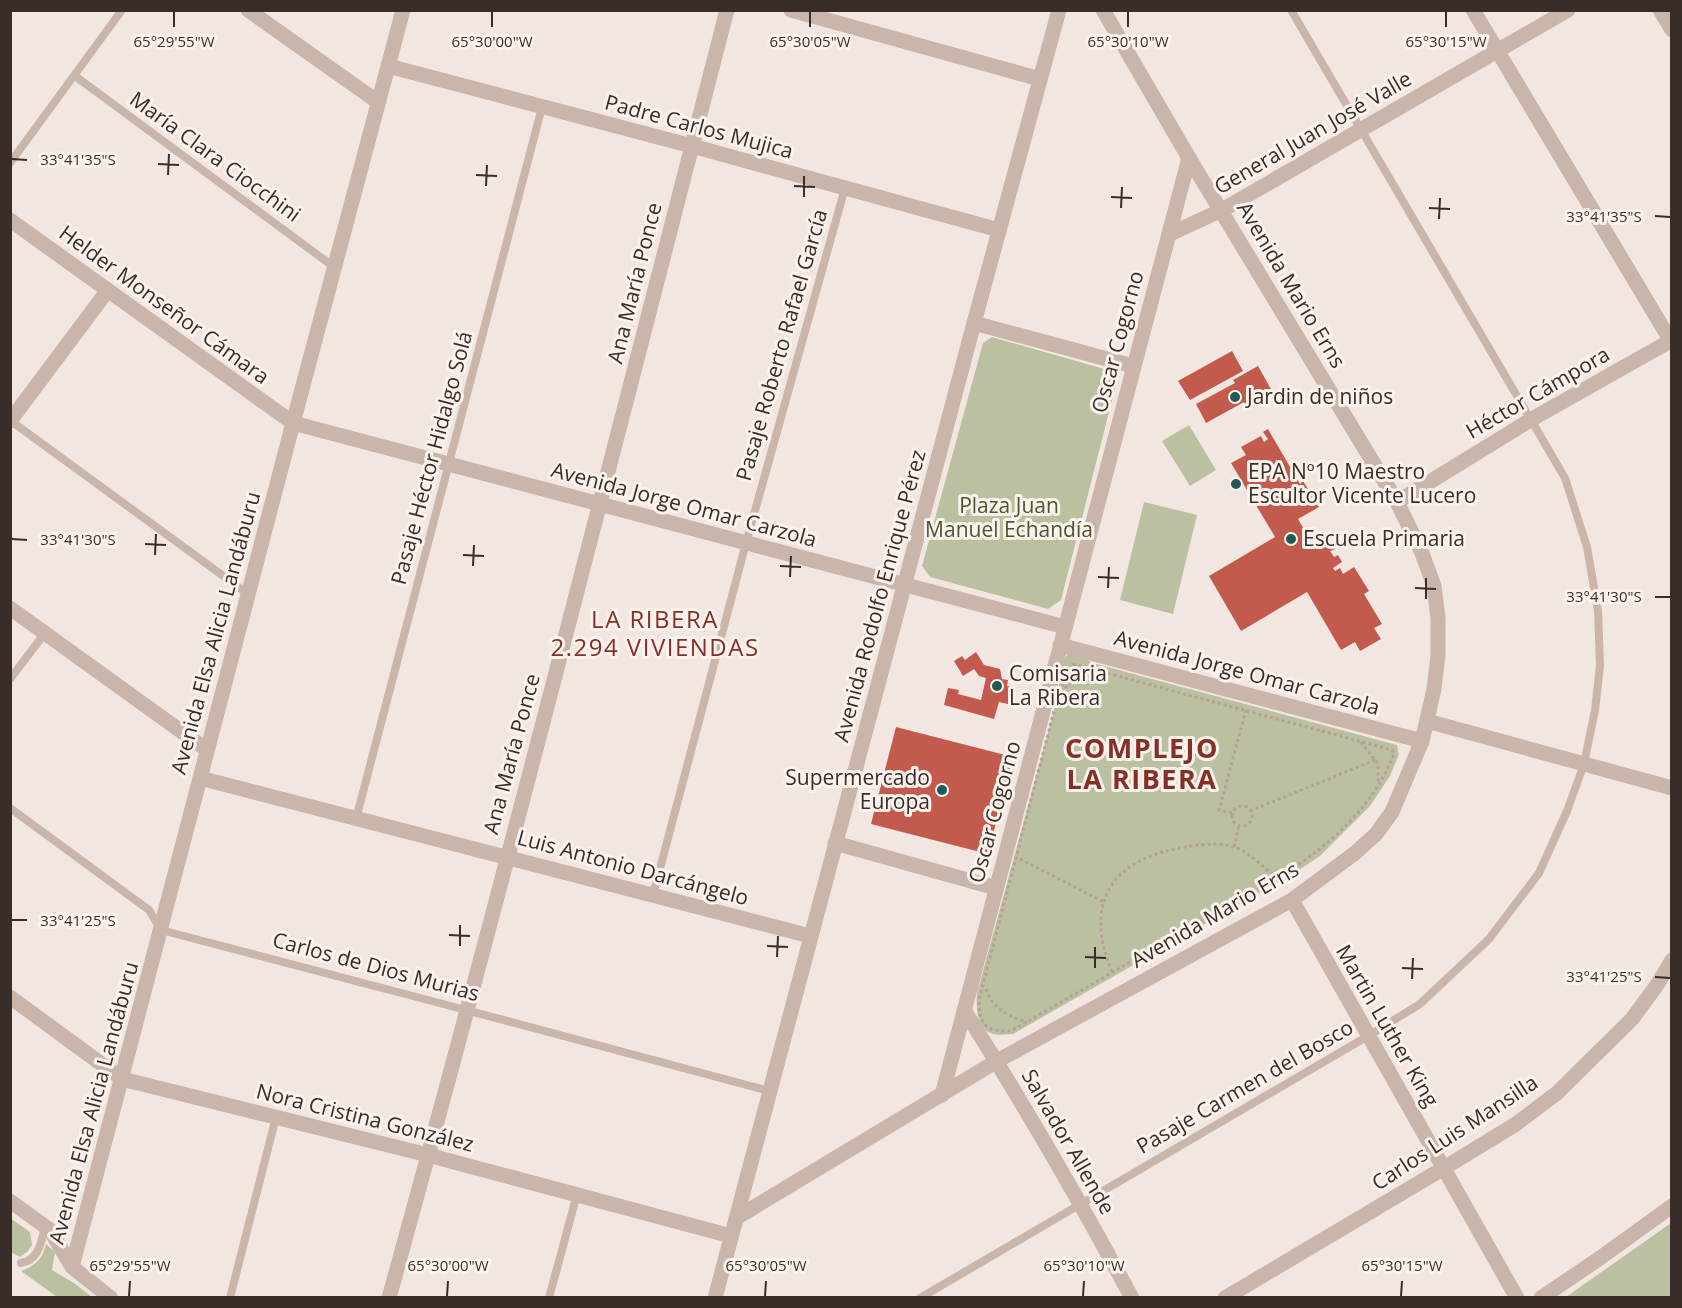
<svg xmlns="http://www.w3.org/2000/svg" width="1682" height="1308" font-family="'Open Sans',sans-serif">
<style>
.green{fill:#bbc1a0}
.building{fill:#c25a4e}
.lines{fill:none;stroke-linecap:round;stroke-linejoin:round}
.path{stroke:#b69f96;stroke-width:3;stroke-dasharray:3 3;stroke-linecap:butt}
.service{stroke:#cab5ab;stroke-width:8}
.minor{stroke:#cab5ab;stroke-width:15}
.tertiary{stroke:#cab5ab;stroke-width:15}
.ticks{fill:none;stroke:#392d2a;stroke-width:2}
.poi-dot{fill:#215955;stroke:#faf2ec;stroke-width:2}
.labels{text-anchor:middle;stroke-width:6;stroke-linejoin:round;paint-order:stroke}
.street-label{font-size:21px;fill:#392d2a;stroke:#faf2ec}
.poi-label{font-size:21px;fill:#392d2a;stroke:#faf2ec;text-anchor:start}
.park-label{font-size:21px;fill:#4d562f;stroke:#faf2ec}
.quarter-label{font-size:24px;letter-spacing:1.5px;fill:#852f26;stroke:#faf2ec}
.district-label{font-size:27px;font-weight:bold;letter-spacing:1.5px;fill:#852f26;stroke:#faf2ec}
.ticks-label{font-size:15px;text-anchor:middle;fill:#392d2a;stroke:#faf2ec;stroke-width:6;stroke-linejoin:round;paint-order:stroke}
</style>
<rect width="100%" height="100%" fill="#f2e7e0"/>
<path class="green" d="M992 337 1111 371 1117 381 1061 600 1048 609 930 577 922 566 983 343Z
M1189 425 1216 470 1190 486 1162 441Z
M1144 502 1197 515 1173 614 1120 600Z
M1070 653 1078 655 1093 663 1397 745 1399 754 1390 776 1370 806 1320 856 1296 872 1013 1034C1007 1034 998 1036 993 1034 976 1028 976 1008 977 993L1058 696C1060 684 1058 660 1070 653Z
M10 1218 30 1232 32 1245 28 1251 20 1257 11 1252Z
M1671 1223V1297H1566Z
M46 1244 55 1252 52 1270 74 1283 92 1297H57L21 1271C36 1265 42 1260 46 1244Z"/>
<path class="building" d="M1232 351 1243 371 1190 400 1178 381Z
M1258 366 1272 391 1245 405 1244 402 1206 423 1196 404 1235 383 1233 380Z
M1268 429 1300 484 1303 481 1319 507 1298 519 1311 541 1325 533 1335 549 1330 551 1334 557 1338 555 1342 562 1333 568 1335 571 1340 568 1343 574 1354 567 1369 591 1364 594 1382 624 1374 628 1381 639 1360 651 1355 642 1341 650 1307 592 1241 631 1209 576 1275 537 1231 463 1246 455 1241 447 1261 436 1264 442 1268 439 1263 432Z
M976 652 984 665 1000 669 1002 679 1008 680 1007 686H1011L1015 695 1013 702 1008 704 999 702 994 719 944 705 948 688 959 690 958 694 981 700 986 678 979 676 974 669 963 676 954 661 962 656 965 660Z
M896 727 1013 757 988 854 871 824Z"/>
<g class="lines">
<path class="path" d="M1073 664 1392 750 1394 754C1376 801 1337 839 1295 867L1011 1031C986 1032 979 1025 979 1000L1058 696 1069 667Z
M1065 688C1077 676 1088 674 1105 674
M1361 742 1378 764V783
M1232 816a10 10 0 1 1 20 0a10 10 0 1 1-20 0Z
M1250 811 1375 760
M1232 813 1219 810 1246 710
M1234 847 1239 825
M1020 859 1104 902
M1112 972C1084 905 1109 861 1180 848 1196 845 1216 842 1231 846 1247 850 1264 867 1276 878
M986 989C992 1008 1009 1017 1027 1022"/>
<path class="service" d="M75 76 334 267
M10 163 122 10
M11 421 248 594
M10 679 45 633
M10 808 149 910 161 930 466 1010 769 1091
M356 819 542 107
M653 895 746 543 845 188
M21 1263C39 1260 41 1242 45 1227
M230 1298 276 1117
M549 1298 577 1194
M920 1298 1368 1036 1420 1004 1489 939 1539 873 1567 811 1584 764 1595 710 1600 666 1598 611 1587 547 1565 478 1291 10"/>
<path class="minor" d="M248 10 378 102
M791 10 1040 79
M1473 10 1672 343
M1660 10 1672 30
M388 66 692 146 999 230
M1170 234 1222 210 1568 10
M974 323 1133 366
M10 421 108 290
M1397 502 1532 419 1672 340
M10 608 207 750
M1060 645 1422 741
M200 778 810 936
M835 843 996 888
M1292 900 1517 1298
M10 997 122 1079 428 1155 731 1236
M964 1010C1024 1104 1079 1200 1132 1298
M942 1095 1189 158
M10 1201 50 1230 72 1267 111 1298
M72 1267 293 423 403 10
M389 1298C507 870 616 440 727 10
M1225 1298 1444 1168 1516 1124 1557 1093 1632 1019 1657 985 1672 960
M1541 1298 1600 1258 1672 1206"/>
<path class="tertiary" d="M10 220 293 423 1065 627
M1427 721 1672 788
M736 1218 997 1061 1292 900 1355 853 1376 834 1392 812 1422 741 1434 689 1438 655V618L1434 586 1422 553 1397 502 1189 158 1103 10
M715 1298 974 323 1059 10"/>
</g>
<path class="ticks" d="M174 27V12M492 27V12M810 27V12M1128 27V12M1446 27V12M12 159 27 160M158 164 179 165M168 175 169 154M476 175 497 176M486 186 487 165M794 186 815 187M804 197V176M1111 197 1132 198M1121 208 1122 187M1429 208 1450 209M1655 216 1670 217M1439 219 1440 198M12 539 27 540M145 544 166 545M155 555 156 534M463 555 484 556M473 566 474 545M780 566 801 567M790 577 791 556M1098 577 1119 578M1108 588 1109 567M1415 588 1436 589M1655 597H1670M1426 599V578M12 920H27M449 935 470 936M460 946V925M767 946 788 947M777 957 778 936M1085 957 1106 958M1095 968V947M1402 968 1423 969M1655 977 1670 978M1412 979 1413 958M129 1296 130 1281M447 1296 448 1281M765 1296 766 1281M1083 1296 1084 1281M1401 1296 1402 1281"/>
<g class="poi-dot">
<circle cx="1235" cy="397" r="6"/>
<circle cx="1236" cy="484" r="6"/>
<circle cx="1291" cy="539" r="6"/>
<circle cx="997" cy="686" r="6"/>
<circle cx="942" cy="790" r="6"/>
</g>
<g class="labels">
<g class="street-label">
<text transform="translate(699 127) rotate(15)" y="7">Padre Carlos Mujica</text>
<text transform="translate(1313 133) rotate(-30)" y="7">General Juan José Valle</text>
<text transform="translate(215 157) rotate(36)" y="7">María Clara Ciocchini</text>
<text transform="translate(635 283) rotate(-76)" y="7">Ana María Ponce</text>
<text transform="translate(1291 285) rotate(59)" y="7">Avenida Mario Erns</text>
<text transform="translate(164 305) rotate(36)" y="7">Helder Monseñor Cámara</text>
<text transform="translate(1118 342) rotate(-75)" y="7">Oscar Cogorno</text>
<text transform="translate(782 345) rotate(-74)" y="7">Pasaje Roberto Rafael García</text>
<text transform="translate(1538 393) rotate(-30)" y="7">Héctor Cámpora</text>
<text transform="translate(432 458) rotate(-75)" y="7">Pasaje Héctor Hidalgo Solá</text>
<text transform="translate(684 505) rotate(15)" y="7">Avenida Jorge Omar Carzola</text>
<text transform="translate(880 596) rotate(-75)" y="7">Avenida Rodolfo Enrique Pérez</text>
<text transform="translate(216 633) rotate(-75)" y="7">Avenida Elsa Alicia Landáburu</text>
<text transform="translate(1247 673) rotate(15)" y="7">Avenida Jorge Omar Carzola</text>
<text transform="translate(512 754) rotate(-75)" y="7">Ana María Ponce</text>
<text transform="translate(995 812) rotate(-75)" y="7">Oscar Cogorno</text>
<text transform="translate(633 868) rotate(15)" y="7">Luis Antonio Darcángelo</text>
<text transform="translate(1215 915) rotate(-30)" y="7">Avenida Mario Erns</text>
<text transform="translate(376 967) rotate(15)" y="7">Carlos de Dios Murias</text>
<text transform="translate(1387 1026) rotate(60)" y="7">Martin Luther King</text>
<text transform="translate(1245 1087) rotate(-30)" y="7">Pasaje Carmen del Bosco</text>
<text transform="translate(94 1103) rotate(-75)" y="7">Avenida Elsa Alicia Landáburu</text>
<text transform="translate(365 1118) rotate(14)" y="7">Nora Cristina González</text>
<text transform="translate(1455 1133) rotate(-33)" y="7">Carlos Luis Mansilla</text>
<text transform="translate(1068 1142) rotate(60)" y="7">Salvador Allende</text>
</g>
<g class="poi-label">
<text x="1247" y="404">Jardin de niños</text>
<text x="1248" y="479">EPA Nº10 Maestro<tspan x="1248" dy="24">Escultor Vicente Lucero</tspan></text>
<text x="1303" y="546">Escuela Primaria</text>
<text x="1009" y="681">Comisaria<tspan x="1009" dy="24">La Ribera</tspan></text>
<text x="930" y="785" text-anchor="end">Supermercado<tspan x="930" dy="24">Europa</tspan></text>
</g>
<g class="park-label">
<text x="1009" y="513">Plaza Juan<tspan x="1009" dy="24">Manuel Echandía</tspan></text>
</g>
<g class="quarter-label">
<text x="655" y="628">LA RIBERA<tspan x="655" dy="28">2.294 VIVIENDAS</tspan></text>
</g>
<g class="district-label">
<text x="1142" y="758">COMPLEJO<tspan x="1142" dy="31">LA RIBERA</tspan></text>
</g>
</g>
<g class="ticks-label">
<text x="174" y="47">65°29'55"W</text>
<text x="492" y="47">65°30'00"W</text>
<text x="810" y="47">65°30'05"W</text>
<text x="1128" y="47">65°30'10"W</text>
<text x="1446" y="47">65°30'15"W</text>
<text x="78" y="165">33°41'35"S</text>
<text x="1604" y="222">33°41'35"S</text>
<text x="78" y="545">33°41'30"S</text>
<text x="1604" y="602">33°41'30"S</text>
<text x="78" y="926">33°41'25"S</text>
<text x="1604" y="982">33°41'25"S</text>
<text x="130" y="1271">65°29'55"W</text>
<text x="448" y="1271">65°30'00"W</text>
<text x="766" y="1271">65°30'05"W</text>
<text x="1084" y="1271">65°30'10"W</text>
<text x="1402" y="1271">65°30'15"W</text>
</g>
<rect width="1682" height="1308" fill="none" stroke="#392d2a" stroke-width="24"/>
</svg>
